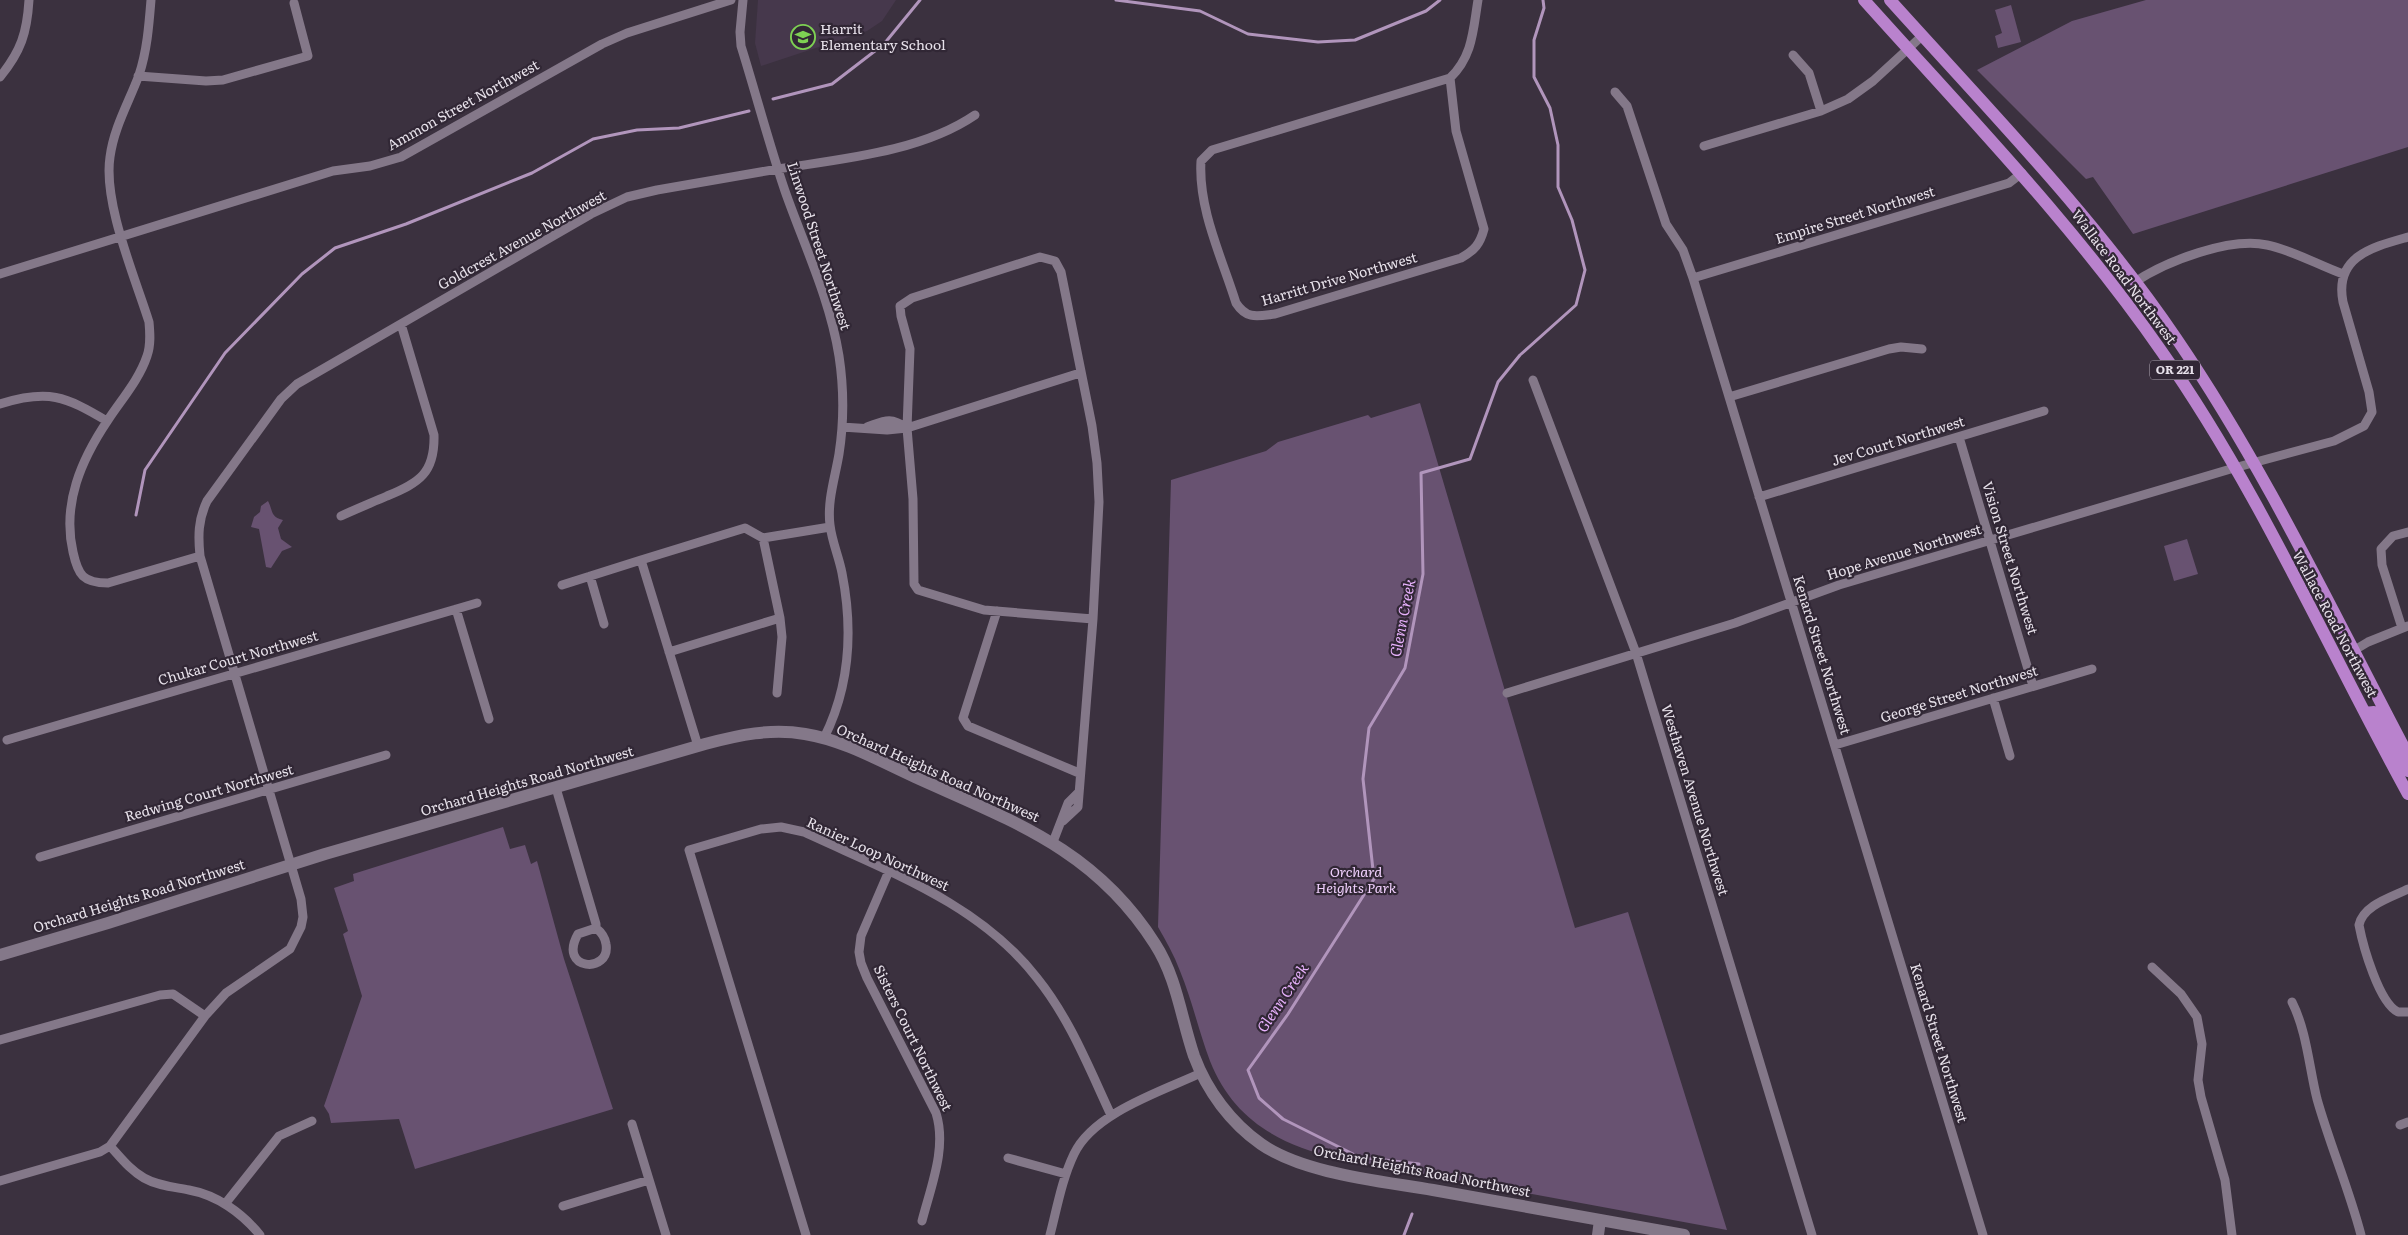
<svg xmlns="http://www.w3.org/2000/svg" width="2408" height="1235" font-family="Literata,serif">
<style>
.built{fill:#46384c}
.green{fill:#685271}
.lines{fill:none;stroke-linecap:round;stroke-linejoin:round}
.stream{stroke:#b195bc;stroke-width:3}
.street{stroke:#847889;stroke-width:9}
.secondary{stroke:#847889;stroke-width:12}
.primary{stroke:#b982cd;stroke-width:12}
.labels{text-anchor:middle;stroke-width:4.5;stroke-linejoin:round;paint-order:stroke}
.shield{fill:#312735;stroke:#b0a9b4;stroke-width:1}
.shield-label{font-size:12px;font-weight:bold;fill:#e7e1ea}
.poi-label{font-size:14px;fill:#e7e1ea;stroke:#312735;text-anchor:start}
.street-label{font-size:14px;fill:#e7e1ea;stroke:#312735}
.park-label{font-size:14px;font-style:italic;fill:#f0d0fd;stroke:#312735}
.water-label{font-size:15px;font-style:italic;fill:#e7b1fc;stroke:#312735}
</style>
<rect width="100%" height="100%" fill="#3b313f"/>
<path class="built" d="M758 0H896L882 21 867 31 761 66 755 43Z"/>
<path class="green" d="M2146 0H2408V147L2133 234 2093 177 2086 179 1977 70 2072 21Z
M2011 5 2021 42 1998 48 1995 36 2002 33 1995 10Z
M1420 403 1575 928 1628 912 1727 1230 1337 1158C1279 1145 1233 1119 1210 1061 1199 1032 1192 1000 1180 971 1174 955 1166 941 1158 927L1171 480 1266 451 1278 442 1368 415 1371 418Z
M268 501C273 510 270 517 283 520L278 528 281 539 292 547 282 551 271 568 266 567 259 529 251 527 254 517 260 512 261 506Z
M2187 539 2198 574 2174 581 2164 546Z
M503 827 510 849 525 845 531 864 537 861 564 959 613 1109 415 1169 399 1119 331 1123 329 1114 324 1106 362 996 343 934 348 931 334 888 354 881 353 874Z"/>
<g class="lines">
<path class="stream" d="M1116 0 1200 11 1248 34 1318 42 1355 40 1426 11 1440 0
M773 99 832 84 884 44 920 0
M136 515 145 470 225 353 302 274 335 248 406 224 532 173 593 139 637 130 679 128 749 111
M1419 1164 1359 1157 1283 1119 1259 1098 1248 1070 1288 1014 1374 879 1363 779 1369 728 1405 668 1423 574 1421 473 1470 459 1498 382 1520 355 1576 305 1585 270 1572 220 1558 187V145L1550 108 1534 77V40L1544 8 1543 0
M1404 1235 1412 1214"/>
<path class="street" d="M151 0C149 25 147 51 139 75 129 102 114 127 110 157 103 203 135 277 149 322 150 333 151 345 147 356 139 380 121 400 108 420 81 460 62 504 73 552 78 575 83 583 108 583L200 556
M743 0 740 32 741 46C756 94 769 144 785 191 804 245 830 299 839 356 844 389 844 422 839 454 835 478 827 501 830 525 832 542 839 557 842 573 853 629 850 686 824 738
M1793 55 1809 73 1821 111
M138 76 206 81 223 80 308 56 294 3
M0 77C21 51 27 33 29 0
M1450 78 1456 131 1484 229C1480 244 1475 250 1461 258L1275 314C1258 316 1247 320 1236 303 1222 258 1198 209 1201 161L1212 150Z
M1450 78C1473 56 1473 30 1478 0
M1615 92 1627 106 1666 224 1683 250 1693 278 1983 1235
M1704 146 1821 111 1848 99 1873 81 1922 36
M0 274 333 171 370 166 401 157 602 44 627 33 731 0
M1693 278 2009 183 2022 173
M2135 282C2166 261 2230 237 2267 245 2292 250 2318 265 2343 274
M1533 380 1636 653 1812 1235
M1729 397 1889 349 1901 347 1922 349
M0 404C48 389 65 396 107 421
M842 427 887 430 907 428 1080 373
M867 427C884 421 890 416 907 428L913 499 914 584 918 590 984 610 1093 619 1099 502 1097 463 1092 426 1061 272 1055 261 1040 257 912 298 900 306 901 316 910 349 907 428
M1959 437 2033 686
M1759 497 2044 411
M341 516C356 509 371 503 387 496 419 483 435 473 434 435L401 324
M763 538 780 618
M641 560 745 528 763 538 830 527
M590 576 604 624
M562 585 641 560 698 746
M456 609 489 719
M997 611 963 718 968 726 1079 773
M2402 628 2382 565 2381 549 2393 536 2408 532
M2353 651 2368 642 2408 626
M669 652 780 618 782 637 777 693
M1507 693 1735 623 1839 585 2234 468 2334 441 2364 426 2372 412 2369 392 2343 302C2334 256 2373 247 2408 237
M1993 698 2010 756
M7 740 477 603
M1835 745 2092 669
M556 788 596 924V928C601 932 605 937 606 944 611 974 557 971 578 934L596 928
M1063 821 1078 807 1093 619
M1053 842 1068 803 1079 792
M40 857 386 755
M889 871 861 936 859 952 861 963 867 978 936 1113C947 1148 931 1186 922 1221
M2408 889C2392 897 2363 905 2359 925 2363 946 2379 1003 2398 1012H2408
M2152 967 2181 994 2197 1017 2202 1044 2198 1080 2201 1097 2225 1180 2232 1235
M2292 1002C2307 1032 2309 1067 2317 1099 2330 1145 2349 1189 2361 1235
M0 1040 160 995 173 994 205 1016
M632 1124 666 1235
M2400 1125 2408 1122
M110 1146C121 1158 130 1170 144 1178 158 1186 174 1187 189 1190 217 1195 242 1213 260 1235
M1008 1158 1066 1174
M0 1181 100 1152 110 1146 205 1016 226 993 290 949 301 927 303 917 301 899 200 556C198 536 198 520 207 501L281 399 297 384 591 214 627 197 657 190C697 183 737 176 778 169 841 159 921 152 975 115
M225 1204 279 1136 312 1121
M563 1206 649 1180
M806 1235 689 850 761 829 781 827 804 832C887 871 979 903 1037 978 1070 1019 1089 1068 1111 1115
M1050 1235C1057 1208 1062 1179 1074 1154 1093 1113 1162 1091 1201 1073"/>
<path class="secondary" d="M0 955 108 923 325 854 705 744C739 735 771 728 805 734 843 740 880 761 915 777 1012 821 1095 849 1155 944 1177 978 1181 1018 1194 1056 1207 1091 1231 1123 1261 1144 1304 1174 1382 1181 1433 1190 1517 1205 1601 1220 1684 1235
M1598 1235 1600 1220"/>
<path class="primary" d="M1864 0C1967 115 2074 225 2162 352 2259 490 2327 647 2408 794
M1890 0C1988 109 2093 216 2176 338 2266 470 2334 615 2408 755
M2365 713 2374 712 2377 715 2408 771"/>
</g>
<defs>
<symbol id="school-ring" viewBox="-11 -11 22 22"><circle r="9.5" fill="#312735" stroke="#7ed153" stroke-width="1.5"/><path d="M0-5L7-2L0 1L-7-2ZM-4 1L0 2.5L4 1V4Q0 6-4 4Z" fill="#7ed153"/></symbol>
</defs>
<g fill-rule="evenodd">
<use href="#school-ring" x="789" y="23" width="28" height="28"/>
</g>
<g class="labels">
<rect class="shield" x="2150" y="360.5" width="50" height="19" rx="4"/>
<g class="shield-label">
<text x="2175" y="374">OR 221</text>
</g>
<g class="poi-label">
<text x="820" y="34">Harrit<tspan x="820" dy="16">Elementary School</tspan></text>
</g>
<g class="street-label">
<text transform="translate(463 105) rotate(-29)" y="5">Ammon Street Northwest</text>
<text transform="translate(1855 215) rotate(-17)" y="5">Empire Street Northwest</text>
<text transform="translate(522 240) rotate(-29)" y="5">Goldcrest Avenue Northwest</text>
<text transform="translate(819 246) rotate(72)" y="5">Linwood Street Northwest</text>
<text transform="translate(2124 277) rotate(53)" y="5">Wallace Road Northwest</text>
<text transform="translate(1339 279) rotate(-16)" y="5">Harritt Drive Northwest</text>
<text transform="translate(1898 441) rotate(-17)" y="5">Jev Court Northwest</text>
<text transform="translate(1904 552) rotate(-17)" y="5">Hope Avenue Northwest</text>
<text transform="translate(2010 558) rotate(73)" y="5">Vision Street Northwest</text>
<text transform="translate(2335 624) rotate(62)" y="5">Wallace Road Northwest</text>
<text transform="translate(1822 655) rotate(73)" y="5">Kenard Street Northwest</text>
<text transform="translate(238 658) rotate(-16)" y="5">Chukar Court Northwest</text>
<text transform="translate(1959 694) rotate(-17)" y="5">George Street Northwest</text>
<text transform="translate(938 773) rotate(24)" y="5">Orchard Heights Road Northwest</text>
<text transform="translate(527 781) rotate(-16)" y="5">Orchard Heights Road Northwest</text>
<text transform="translate(209 793) rotate(-16)" y="5">Redwing Court Northwest</text>
<text transform="translate(1695 800) rotate(73)" y="5">Westhaven Avenue Northwest</text>
<text transform="translate(878 854) rotate(25)" y="5">Ranier Loop Northwest</text>
<text transform="translate(139 896) rotate(-17)" y="5">Orchard Heights Road Northwest</text>
<text transform="translate(913 1038) rotate(64)" y="5">Sisters Court Northwest</text>
<text transform="translate(1939 1043) rotate(73)" y="5">Kenard Street Northwest</text>
<text transform="translate(1422 1171) rotate(11)" y="5">Orchard Heights Road Northwest</text>
</g>
<g class="park-label">
<text x="1356" y="877">Orchard<tspan x="1356" dy="16">Heights Park</tspan></text>
</g>
<g class="water-label">
<text transform="translate(1403 618) rotate(-79)" y="5">Glenn Creek</text>
<text transform="translate(1283 998) rotate(-56)" y="5">Glenn Creek</text>
</g>
</g>
</svg>
